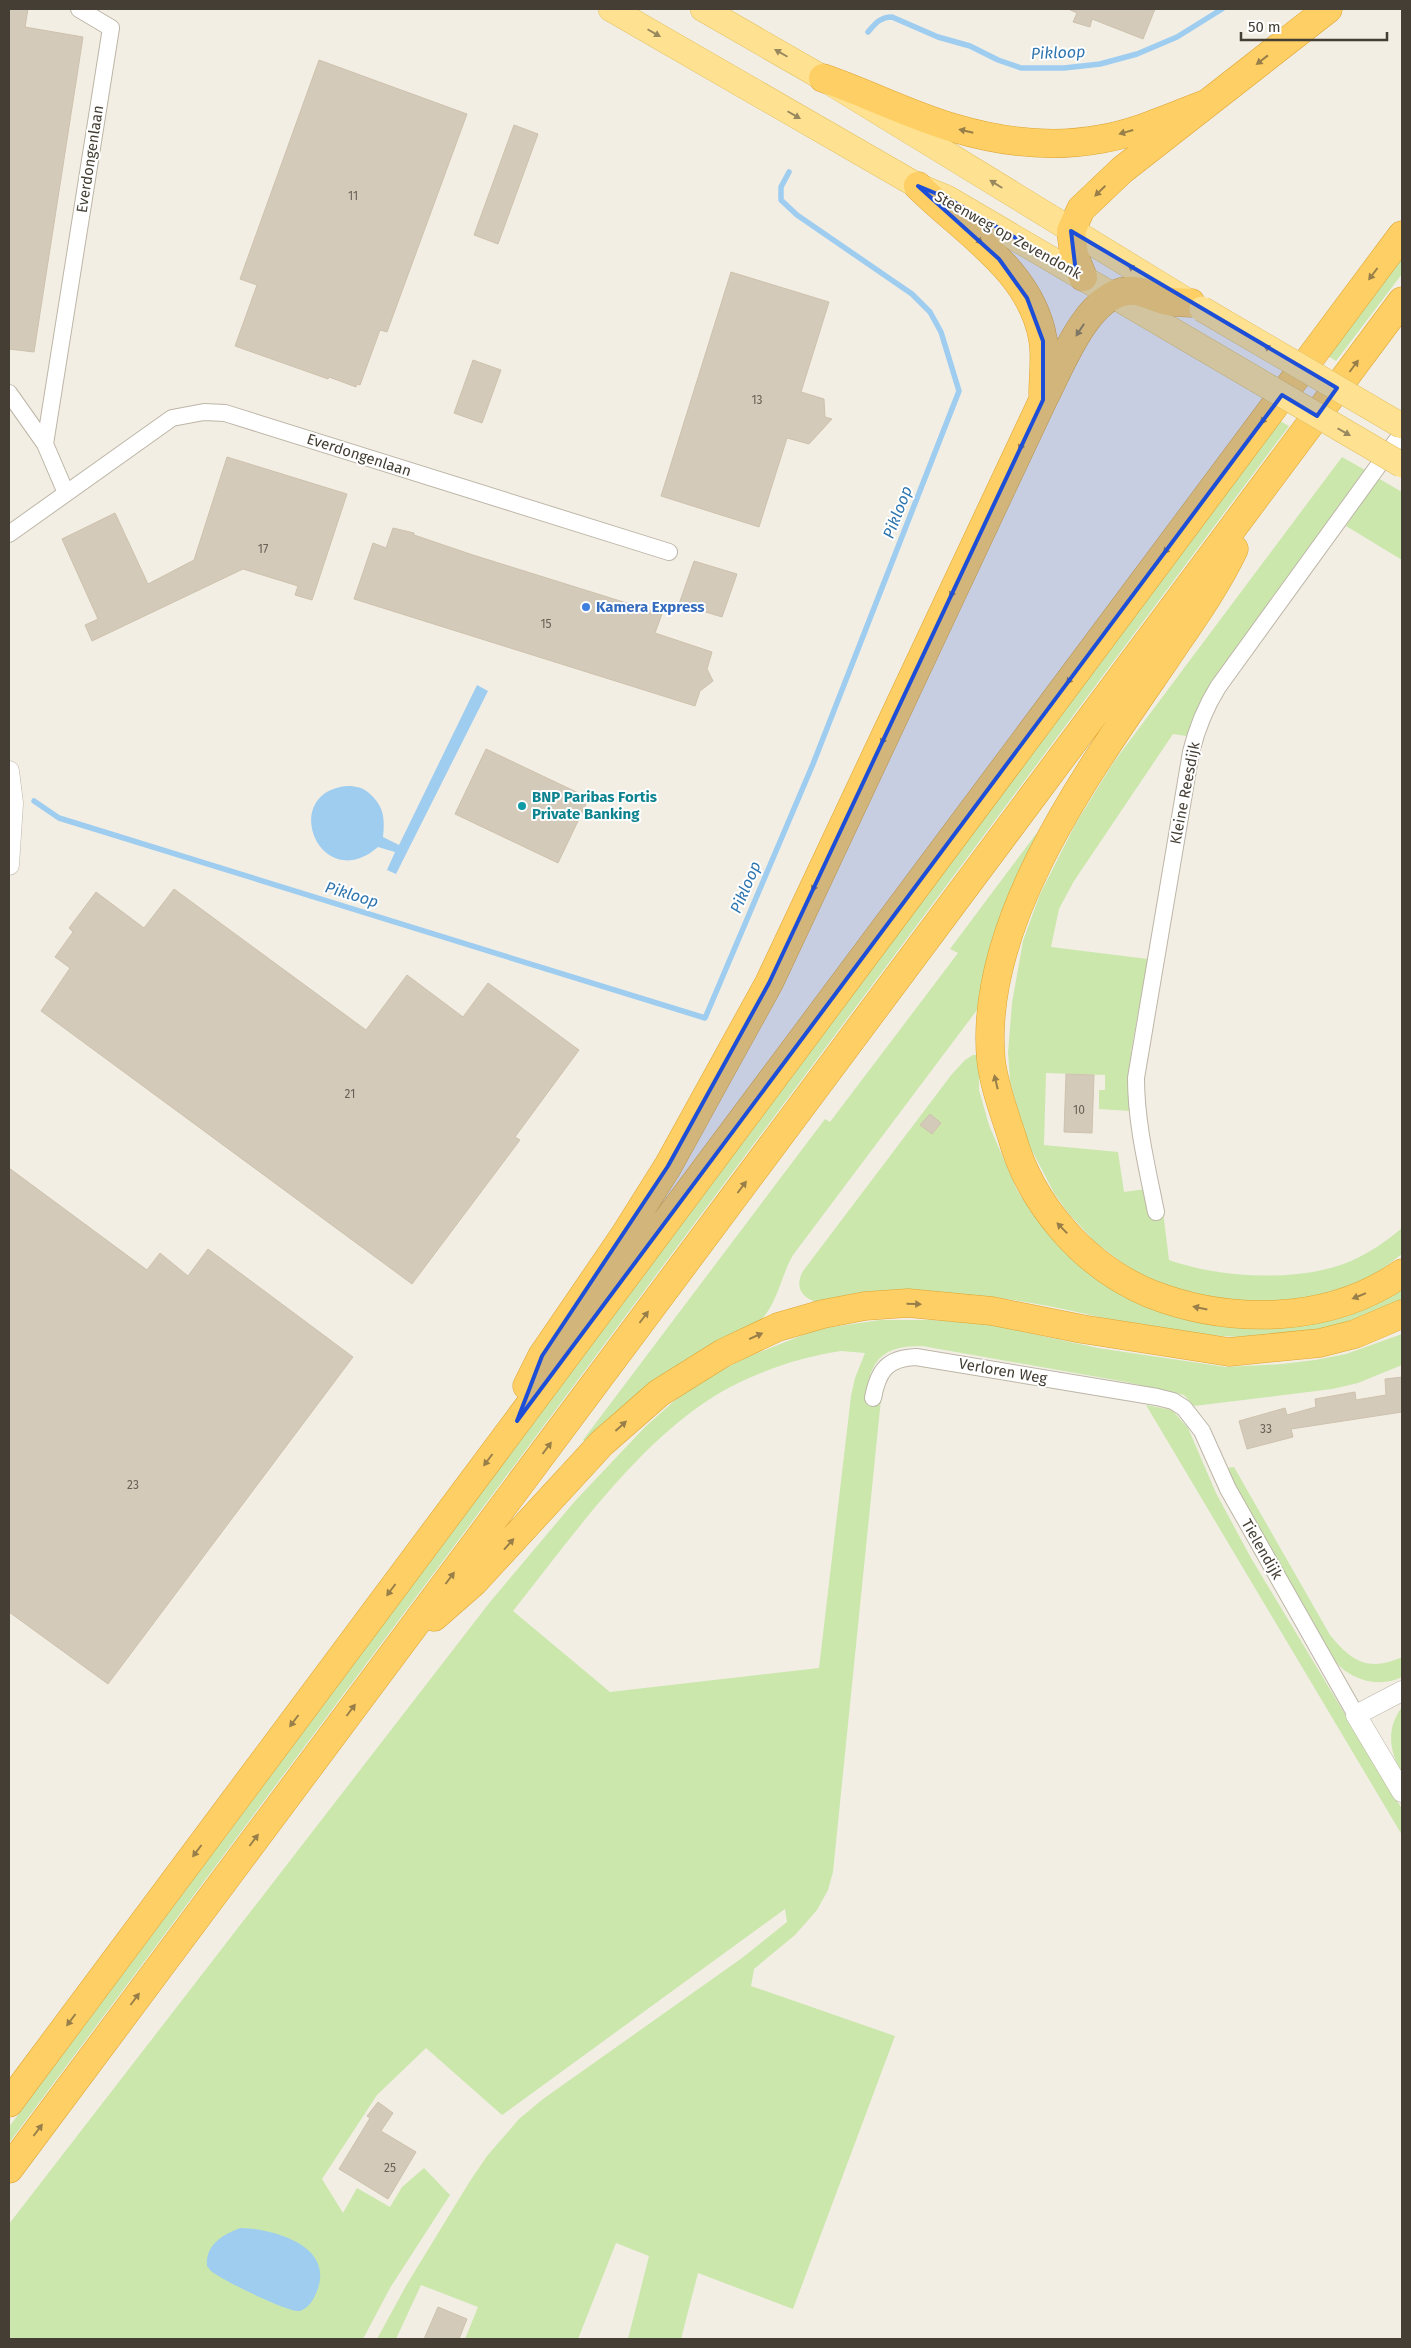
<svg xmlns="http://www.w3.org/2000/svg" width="1411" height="2348" font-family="'Fira Sans',sans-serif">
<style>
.green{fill:#cbe7ac;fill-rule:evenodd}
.water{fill:#9fcdf0}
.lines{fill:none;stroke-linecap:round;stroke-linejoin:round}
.stream{stroke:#9fcdf0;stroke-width:5.5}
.building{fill:#d4caba;stroke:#cec2ad}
.minor-casing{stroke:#bdb6a7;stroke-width:18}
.tertiary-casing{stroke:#bdb6a7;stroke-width:21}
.primary-casing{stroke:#e3c061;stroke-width:26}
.motorway-casing{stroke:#dda433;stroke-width:29}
.minor{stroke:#fff;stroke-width:16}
.tertiary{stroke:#fff;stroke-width:20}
.primary{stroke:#fee291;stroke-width:25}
.motorway{stroke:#fecf64;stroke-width:28}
.primary-bridge-casing{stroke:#e3c061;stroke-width:26;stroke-linecap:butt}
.primary-bridge{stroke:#fee291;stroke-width:25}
.oneway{fill:#98885e}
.oneway2{fill:#987f4a}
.marked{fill:#1d4ed8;fill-opacity:0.2;stroke:#1d4ed8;stroke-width:4;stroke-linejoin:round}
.shop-dot{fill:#3f7fe0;stroke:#fff;stroke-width:2}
.culture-dot{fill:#0f9aa8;stroke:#fff;stroke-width:2}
.labels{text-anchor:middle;stroke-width:4;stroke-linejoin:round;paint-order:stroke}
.number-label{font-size:12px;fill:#686156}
.street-label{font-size:15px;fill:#443e34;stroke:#fff}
.shop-label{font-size:15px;font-weight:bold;fill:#366cbe;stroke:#fff;text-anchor:start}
.culture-label{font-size:15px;font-weight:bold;fill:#0d838f;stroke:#fff;text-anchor:start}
.water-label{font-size:16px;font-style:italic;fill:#2e75af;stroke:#fff}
</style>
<rect width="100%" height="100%" fill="#f2eee4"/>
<path class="green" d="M1402 257V274L1336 361 1328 356Z
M1280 421 1289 426 9 2143V2127Z
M1342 457 1365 470 1201 703 1186 736 1173 734 1074 881 1059 909 1051 947 1148 959 1131 1052 1129 1111 1099 1109V1090H1105V1075L1046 1073 1044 1145 1118 1152 1124 1192 1160 1187 1169 1260C1220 1278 1300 1283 1351 1261 1369 1253 1387 1241 1402 1228V1254L1378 1272 1342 1292 1289 1304 1222 1303 1157 1284 1124 1264 1096 1243 1069 1214 1054 1193 1026 1139 1010 1081 1008 1053 1012 1003 1023 941 1040 894 1076 823 1113 763Z
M1378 478 1402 492V560L1346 526Z
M1036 834 1042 839 983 1002 793 1255C781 1276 778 1301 762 1319L590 1445 583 1440 825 1119 830 1122 958 953 950 949Z
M973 1055H977L979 1061V1090L989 1125 1017 1190 1034 1216 1064 1252 1105 1285 1152 1306 1374 1303 1402 1289V1299C1322 1341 1248 1343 1160 1329 1105 1320 1052 1304 997 1298 937 1291 876 1299 816 1302 800 1297 795 1285 803 1271L952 1074 965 1060Z
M880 1320H933L987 1324 1098 1348 1226 1367 1282 1364 1315 1360 1346 1354 1402 1334V1365L1358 1383 1332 1389 1194 1406 1184 1395 1126 1382 922 1346C884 1346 870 1358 866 1397L881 1399 833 1872 828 1890 817 1910 795 1935 754 1969 751 1986 895 2036 793 2309 698 2273 681 2339H628L649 2256 616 2243 578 2339H465L478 2307 421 2285 396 2339H377L407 2284 470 2181 487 2156 519 2119 543 2099 742 1958 787 1922 785 1909 502 2115 426 2048 377 2095 322 2179 343 2213 357 2188 390 2207 402 2187 424 2168 450 2195 390 2288 363 2339H9V2224L490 1602 575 1501 645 1427 691 1386 745 1358 818 1329ZM841 1351 865 1353 855 1378 851 1396 819 1668 610 1692 513 1611C569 1541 627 1457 701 1405 740 1377 794 1358 841 1351Z
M1146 1405 1172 1410 1188 1428 1216 1493 1251 1558 1402 1809V1835Z
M1234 1467 1330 1635C1352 1662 1369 1672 1402 1657V1677C1384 1686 1361 1683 1344 1670 1330 1659 1322 1637 1313 1622 1283 1572 1251 1521 1227 1468Z
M1402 1707V1773C1389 1751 1386 1728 1402 1707Z"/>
<path class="water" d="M477 685 488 691 396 874 387 870 395 852 378 847C322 895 281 800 340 787 349 785 361 786 369 793 384 806 385 818 383 837L399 845Z
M241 2228C274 2229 335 2246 317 2291 314 2299 309 2308 300 2311 289 2313 222 2280 211 2271L207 2266C205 2245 223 2234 241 2228Z"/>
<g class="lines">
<path class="stream" d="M868 32C875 24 880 17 892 17L938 37 970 46 998 60 1021 68H1064L1100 64 1137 54 1177 37 1222 9
M34 801 59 818 705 1018 813 764 959 391 941 332 930 312 912 294 797 215 781 200V187L789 172"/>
</g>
<path class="building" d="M9 9H28L25 27 83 37 34 352 9 349Z
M1068 9H1155L1143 39 1092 19 1090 27 1073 22 1077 13Z
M319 60 467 114 387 332 380 330 360 385 357 384 356 387 329 377 328 379 235 346 257 285 240 279Z
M514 125 538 134 498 244 474 235Z
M731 272 829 302 801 392 824 399 825 417 832 419 809 444 787 438 759 527 661 496Z
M473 360 501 370 482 423 454 413Z
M227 457 347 494 312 600 295 595 298 586 243 569 92 641 85 625 98 619 62 539 115 513 148 584 194 560Z
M393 528 414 533V535L473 555 662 614 655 633 712 652 707 669 713 681 700 691 695 706 354 599 373 543 386 548Z
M694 561 737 574 722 617 679 604Z
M486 749 589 798 558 863 455 814Z
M174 889 366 1030 407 975 463 1017 488 983 579 1050 515 1137 520 1140 412 1284 41 1011 70 968 55 957 73 932 69 928 96 892 144 928Z
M1066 1074 1094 1075 1092 1133 1064 1132Z
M930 1114 941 1123 932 1134 920 1125Z
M9 1168 147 1270 160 1253 188 1276 208 1249 353 1357 108 1684 9 1612Z
M1402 1377V1412L1291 1429 1293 1437 1247 1449 1239 1421 1285 1408 1287 1415 1316 1407 1315 1399 1355 1392 1356 1400 1386 1395 1385 1379Z
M378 2102 393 2113 381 2131 416 2152 388 2199 339 2169 370 2118 367 2116Z
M438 2307 467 2319 459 2339H424Z"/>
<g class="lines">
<defs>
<path id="minor" d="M9 393 45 444 66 493
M45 444 111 28 79 9
M9 534 172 418 204 412 225 413 669 552
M1156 1212C1147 1167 1136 1123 1136 1078L1191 752C1197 728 1205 708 1218 687L1402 433
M873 1398C878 1371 887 1358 916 1357L1157 1397 1173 1401 1184 1408 1202 1431 1228 1489 1356 1715"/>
<path id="tertiary" d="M9 771 13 803 9 865
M1402 1691 1356 1715 1402 1792"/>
<path id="primary" d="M611 9 918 186 947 198 1257 380
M703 9 823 78 1189 302"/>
<path id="motorway" d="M823 78C867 93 909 115 954 128 1001 142 1053 148 1101 139 1137 133 1171 117 1205 104
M918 186C964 232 1032 271 1043 340 1046 357 1043 376 1043 394
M1083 277 1074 255 1071 231 1081 209 1122 170 1328 9
M1234 549C1215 589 1189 624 1165 660 1090 769 978 922 991 1060 994 1086 1004 1112 1012 1137 1031 1205 1085 1267 1151 1294 1231 1325 1330 1324 1402 1273
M527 1386 542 1356 624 1236 668 1166 769 983 1043 400C1060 368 1086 296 1127 291 1141 289 1152 297 1164 300 1172 303 1183 302 1191 303
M434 1617 474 1582 602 1443 659 1393 723 1353 778 1327 823 1314 865 1306 908 1303 992 1311 1082 1329 1229 1352 1320 1343 1355 1334 1402 1314
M9 2103 1402 235
M9 2169 1402 301"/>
</defs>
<use href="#minor" class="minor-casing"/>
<use href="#tertiary" class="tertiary-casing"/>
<use href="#primary" class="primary-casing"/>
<use href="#motorway" class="motorway-casing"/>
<use href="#minor" class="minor"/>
<use href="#tertiary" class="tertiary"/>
<use href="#primary" class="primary"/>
<use href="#motorway" class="motorway"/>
<defs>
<path id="primary-bridge" d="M1202 309 1402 426
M1257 380 1402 465"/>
</defs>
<use href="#primary-bridge" class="primary-bridge-casing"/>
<use href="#primary-bridge" class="primary-bridge"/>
</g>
<defs><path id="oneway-solid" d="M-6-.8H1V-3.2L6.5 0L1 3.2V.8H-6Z" transform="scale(1.25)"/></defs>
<g class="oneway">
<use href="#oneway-solid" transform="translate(654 33) rotate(30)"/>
<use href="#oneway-solid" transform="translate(781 53) rotate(-150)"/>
<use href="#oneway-solid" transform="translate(794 115) rotate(30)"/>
<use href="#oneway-solid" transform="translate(996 184) rotate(-148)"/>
<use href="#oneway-solid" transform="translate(1134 269) rotate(-149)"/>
<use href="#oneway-solid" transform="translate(1270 349) rotate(-150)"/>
<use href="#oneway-solid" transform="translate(1344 432) rotate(30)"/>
</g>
<g class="oneway2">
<use href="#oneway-solid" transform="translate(1262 60) rotate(142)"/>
<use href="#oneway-solid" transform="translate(966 131) rotate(-167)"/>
<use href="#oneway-solid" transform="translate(1126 132) rotate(164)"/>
<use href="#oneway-solid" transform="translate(1100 191) rotate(136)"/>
<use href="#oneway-solid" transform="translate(977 239) rotate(40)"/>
<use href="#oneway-solid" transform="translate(1373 274) rotate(127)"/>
<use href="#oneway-solid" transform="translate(1080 330) rotate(123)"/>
<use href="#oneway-solid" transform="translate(1354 366) rotate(-53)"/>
<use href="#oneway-solid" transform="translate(1265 418) rotate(127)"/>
<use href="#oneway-solid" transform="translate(1022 444) rotate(115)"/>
<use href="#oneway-solid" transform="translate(1168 548) rotate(127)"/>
<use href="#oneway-solid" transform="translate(953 591) rotate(115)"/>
<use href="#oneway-solid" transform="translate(1071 678) rotate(127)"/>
<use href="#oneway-solid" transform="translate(884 738) rotate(115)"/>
<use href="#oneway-solid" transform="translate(815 885) rotate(115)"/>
<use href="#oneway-solid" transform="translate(996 1082) rotate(-103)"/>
<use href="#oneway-solid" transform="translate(742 1187) rotate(-53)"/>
<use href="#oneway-solid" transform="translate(1062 1228) rotate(-134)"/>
<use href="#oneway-solid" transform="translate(1359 1296) rotate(158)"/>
<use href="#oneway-solid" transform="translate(914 1304) rotate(2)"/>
<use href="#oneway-solid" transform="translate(1200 1308) rotate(-168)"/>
<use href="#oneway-solid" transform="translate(644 1317) rotate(-53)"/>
<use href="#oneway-solid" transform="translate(756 1336) rotate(-24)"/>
<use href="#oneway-solid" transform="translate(621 1426) rotate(-42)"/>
<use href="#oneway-solid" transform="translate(547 1448) rotate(-53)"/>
<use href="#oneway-solid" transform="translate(488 1460) rotate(127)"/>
<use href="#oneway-solid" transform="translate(509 1544) rotate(-48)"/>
<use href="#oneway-solid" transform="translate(450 1578) rotate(-53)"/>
<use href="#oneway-solid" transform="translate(391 1590) rotate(127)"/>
<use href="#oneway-solid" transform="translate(351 1710) rotate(-53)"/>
<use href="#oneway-solid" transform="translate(294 1721) rotate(127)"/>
<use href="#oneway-solid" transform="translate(254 1840) rotate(-53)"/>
<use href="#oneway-solid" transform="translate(197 1851) rotate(127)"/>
<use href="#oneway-solid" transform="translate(135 1999) rotate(-53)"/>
<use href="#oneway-solid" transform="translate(71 2020) rotate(127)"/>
<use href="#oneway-solid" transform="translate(38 2130) rotate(-53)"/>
</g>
<path class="marked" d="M918 186 947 198 1076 273 1071 231 1337 388 1317 416 1282 395 517 1421 542 1356 668 1166 769 983 1043 400V341L1027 298 999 259Z"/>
<circle class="shop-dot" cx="586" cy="607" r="5"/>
<circle class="culture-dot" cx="522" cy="806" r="5"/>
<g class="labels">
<g class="number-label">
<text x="353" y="200">11</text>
<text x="757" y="404">13</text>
<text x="263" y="553">17</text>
<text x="546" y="628">15</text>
<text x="350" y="1098">21</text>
<text x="1079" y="1114">10</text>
<text x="1266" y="1433">33</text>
<text x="133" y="1489">23</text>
<text x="390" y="2172">25</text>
</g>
<g class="street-label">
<text transform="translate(90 159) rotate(-81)" y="5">Everdongenlaan</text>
<text transform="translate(1008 235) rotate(29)" y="5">Steenweg op Zevendonk</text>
<text transform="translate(359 455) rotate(18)" y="5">Everdongenlaan</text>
<text transform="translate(1185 793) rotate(-79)" y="5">Kleine Reesdijk</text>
<text transform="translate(1003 1371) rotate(10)" y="5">Verloren Weg</text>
<text transform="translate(1262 1549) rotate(60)" y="5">Tielendijk</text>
</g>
<g class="shop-label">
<text x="596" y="612">Kamera Express</text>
</g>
<g class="culture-label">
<text x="532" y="802">BNP Paribas Fortis<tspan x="532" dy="17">Private Banking</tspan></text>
</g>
<g class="water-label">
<text transform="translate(1058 52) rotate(-2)" y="6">Pikloop</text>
<text transform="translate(897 512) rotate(-69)" y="6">Pikloop</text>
<text transform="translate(745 887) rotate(-67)" y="6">Pikloop</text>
<text transform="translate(352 894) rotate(17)" y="6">Pikloop</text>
</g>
</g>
<rect width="1411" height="2348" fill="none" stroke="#443e34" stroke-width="20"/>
<path d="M1241 32v8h146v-8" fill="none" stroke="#443e34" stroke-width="2.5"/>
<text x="1248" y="32" font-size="15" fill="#443e34" stroke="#ffffff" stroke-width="4" paint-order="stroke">50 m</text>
</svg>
